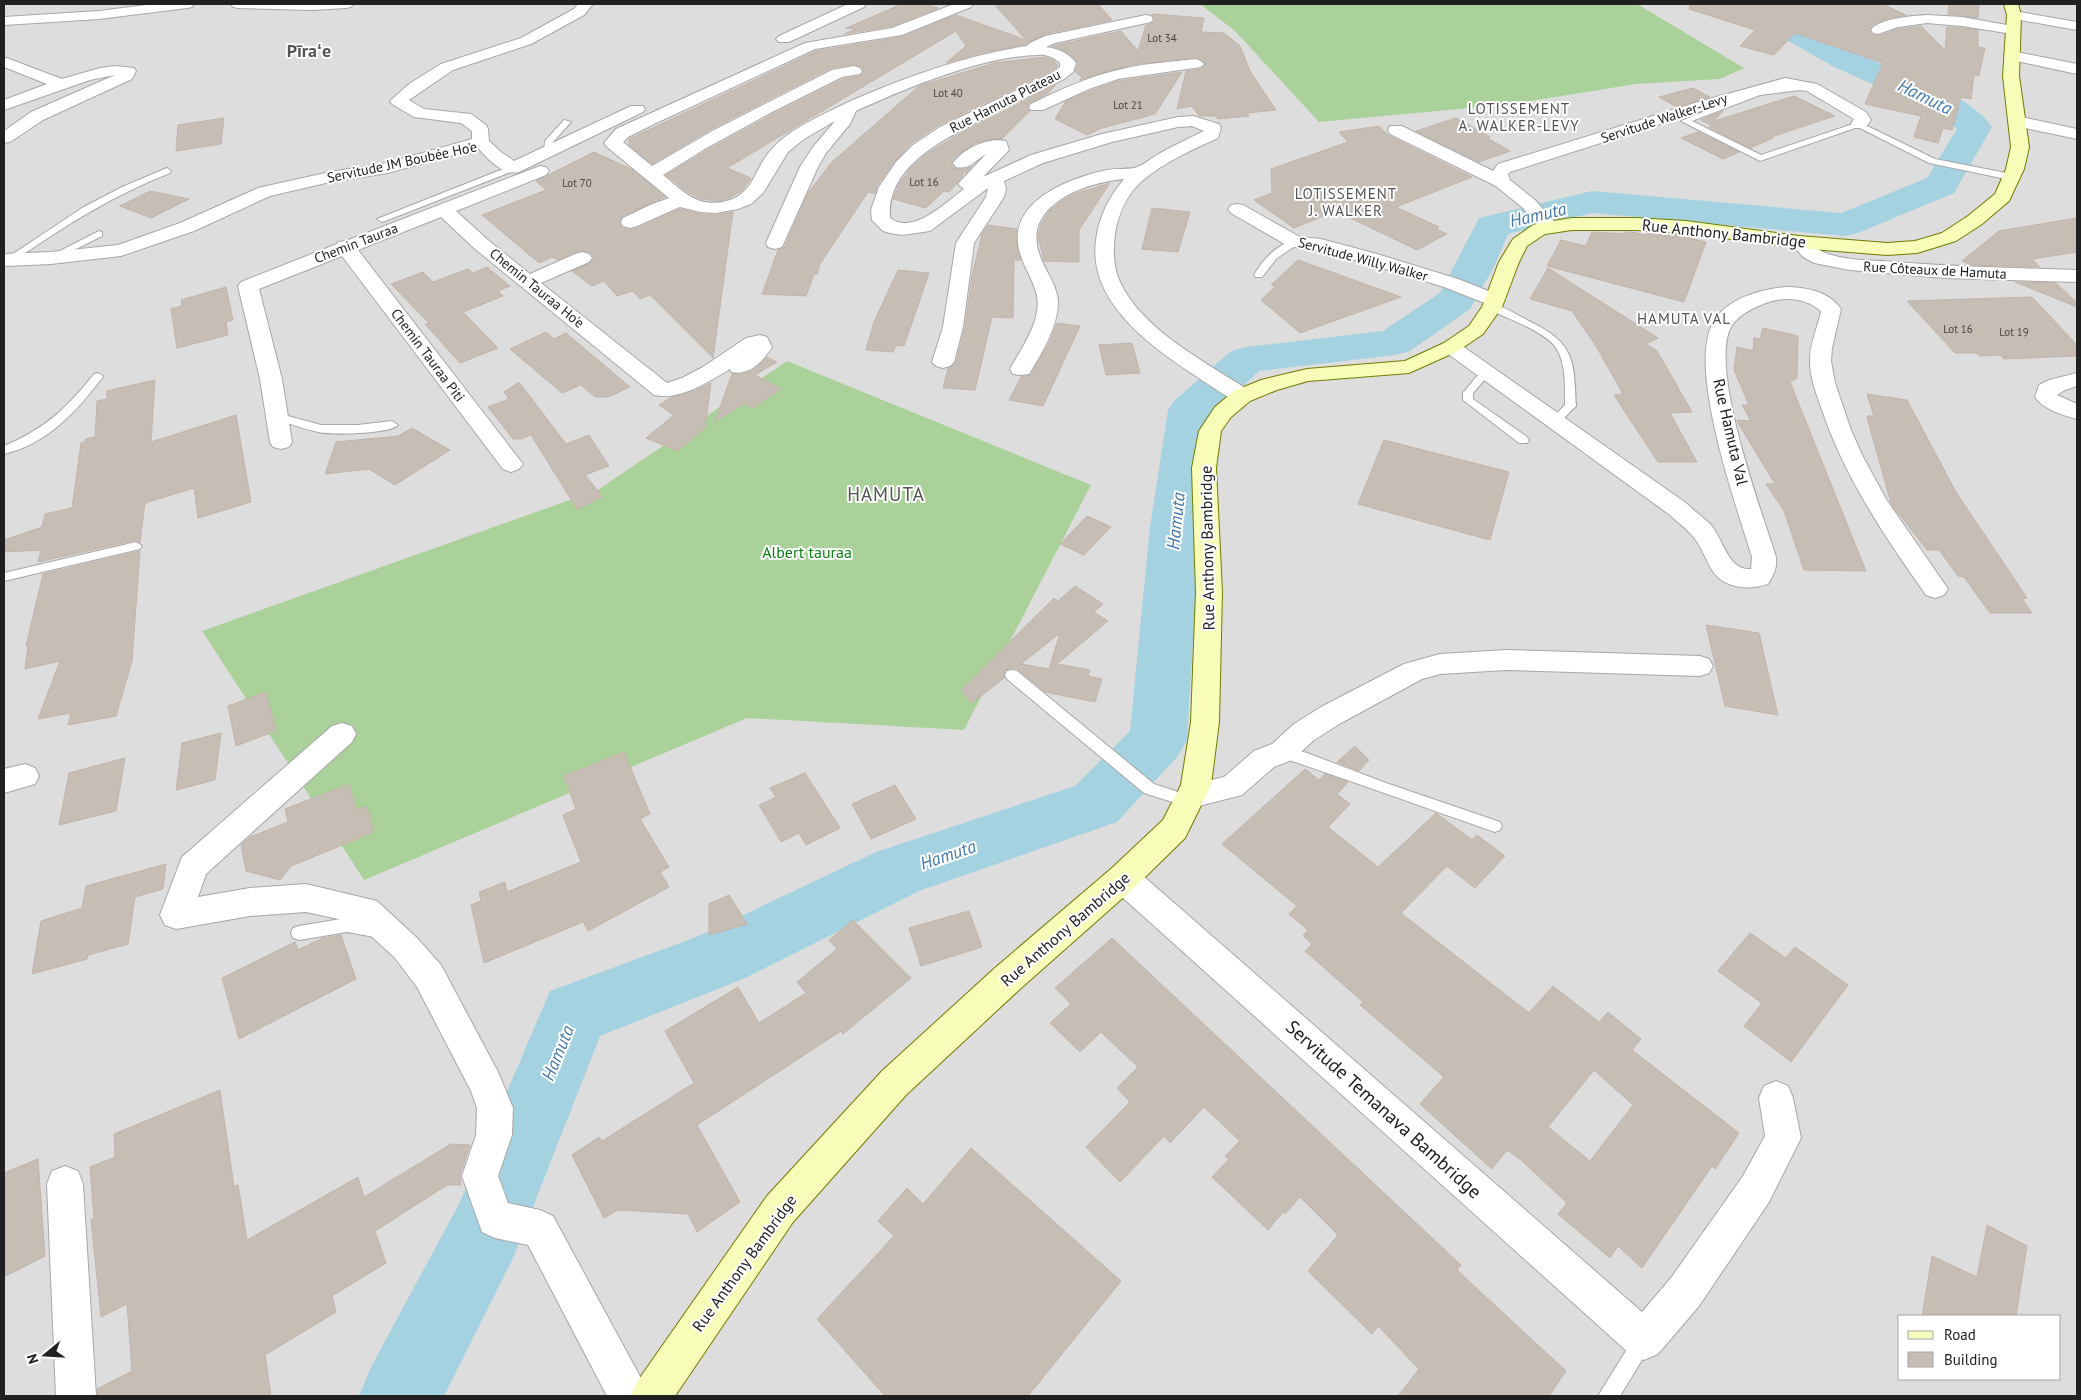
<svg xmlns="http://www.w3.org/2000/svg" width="2081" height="1400" font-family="'PT Sans',sans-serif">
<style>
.residential{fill:#dedddd;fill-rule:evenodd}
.forest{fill:#aad19a}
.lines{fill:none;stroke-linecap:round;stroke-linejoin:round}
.river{fill:#a5d2e0;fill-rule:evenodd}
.building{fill:#c6bdb5;stroke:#c3b4a8;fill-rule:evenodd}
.service-casing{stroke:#a7a7a7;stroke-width:2}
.minor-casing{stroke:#a7a7a7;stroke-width:2}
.secondary-casing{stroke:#6f7d01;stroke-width:2}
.service{fill:#fff;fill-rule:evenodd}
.minor{fill:#fff;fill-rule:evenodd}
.secondary{fill:#f8fcb9;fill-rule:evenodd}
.labels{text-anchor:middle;stroke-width:4;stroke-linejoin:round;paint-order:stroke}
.far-number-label{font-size:11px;fill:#4a4745}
.far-street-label{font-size:14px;fill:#202020;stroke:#fff}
.far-neighbourhood-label{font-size:15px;letter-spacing:1px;fill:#535353;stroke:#fff}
.street-label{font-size:16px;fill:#202020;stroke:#fff}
.park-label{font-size:16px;fill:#088412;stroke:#fff}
.far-district-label{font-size:18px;font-weight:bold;fill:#535353;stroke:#fff}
.water-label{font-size:18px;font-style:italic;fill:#4579ac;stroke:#fff}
.quarter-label{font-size:19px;letter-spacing:1px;fill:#535353;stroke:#fff}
.near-street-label{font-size:19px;fill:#202020;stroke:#fff}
</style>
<rect width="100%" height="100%" fill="#f1ede6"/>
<path class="residential" d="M4 4H2077V1396H4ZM1900 1316H2060V1379H1900Z"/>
<path class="forest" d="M1200 4H1637L1744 68 1720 79 1636 84 1512 104 1319 122 1235 31Z
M787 361 1091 485 964 730 747 718 364 880 202 631 598 490Z"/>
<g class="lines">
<path class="river" d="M1805 4H1858L1853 10 1826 17 1810 28C1826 37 1841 46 1858 54 1897 72 1968 92 1992 127L1954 193 1858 233 1845 236 1592 213 1508 234 1494 267 1470 309 1410 351 1395 355 1259 371 1213 414 1200 527 1187 740 1178 756 1117 822 919 891 743 979 600 1036 513 1258 444 1396H359L371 1367 459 1204 550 991 699 936 876 852 1075 786 1130 731 1150 527 1168 410 1175 400 1231 351 1246 347 1383 331 1440 293 1479 218 1592 191 1841 213 1927 178 1957 129 1940 114 1834 67 1778 35 1774 29 1778 23Z"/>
</g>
<path class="building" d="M902 4H926L938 8 892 26 844 34 856 29 846 28Z
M994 4H1098L1112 20 1045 34 1026 44 982 53 946 63 966 46 956 31 727 168 751 178 742 191 729 198 719 201 701 199 686 191 666 175 704 152 773 114 843 79 860 76 864 72 862 67 854 64 831 68 713 128 652 164 629 145V139L816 51 902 37 956 15 1026 40Z
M1690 4H1882L1906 15 1888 18 1874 24 1869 30 1873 35 1879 36 1898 29 1921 26 1945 50 1947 27 1962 28 1978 30V47L1985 48 1979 76 1974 75 1971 99 1961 97 1952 130 1943 128 1938 143 1914 137 1921 116 1865 104 1883 63 1795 33 1774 55 1740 46 1755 30 1689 9Z
M1949 4H1979L1978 18 1948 14Z
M1152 14 1204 18 1201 32 1224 33 1240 46 1250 71 1276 110 1247 113 1249 116 1218 119 1216 116H1199L1192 106 1177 109 1186 71 1201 69 1206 64 1197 57 1131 65 1080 80 1082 77 1075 72 1078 64 1074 58 1063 50 1052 46 1121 31 1138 51 1146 25 1151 24 1155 20Z
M1045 57 1054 61 1058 66 1051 71 939 125 912 143 895 161 877 186 875 194 868 192 820 264 817 274H814L806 296 762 294 778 250 784 248 808 193 832 162 919 86 994 63Z
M1182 72 1155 114 1102 128 1087 135 1055 119 1066 101 1090 91 1118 81Z
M1056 85 1047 94 1029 103 1027 108 1030 111 1002 139H991L976 143 956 156 951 163 954 168 965 169 972 166 966 173 964 172 962 177 949 192 944 191 926 208 893 199 900 183 911 168 925 155 959 134Z
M1693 88 1710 97 1677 107 1659 97Z
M1794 96 1835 116 1771 137 1773 138 1750 148 1709 127 1712 126 1701 120 1723 111 1714 121Z
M224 118 221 144 176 151 178 125Z
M1456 118 1490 137 1487 138 1510 151 1479 162 1416 131Z
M1379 126 1389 136 1472 177 1396 207 1439 227 1436 229 1447 234 1417 250 1336 211 1294 228 1254 200 1272 193 1271 169 1348 142 1339 132Z
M1698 132 1739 152 1723 159 1681 138Z
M594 152 633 170 665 197 622 216 619 223 622 228 629 230 638 228 680 209 700 214 716 215 733 212 713 358 650 295 640 299 633 291 617 296 604 281 592 286 572 271 590 263 594 258 590 252 581 250 557 260 553 257 539 263 482 215 546 190 536 181Z
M1110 183 1079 230V262L1044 261 1038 236 1042 222 1050 210 1063 200 1077 193Z
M150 191 189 199 151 218 120 206Z
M1152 208 1190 212 1178 252 1142 249Z
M2077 218V252L2032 259 2040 267 1972 265 1962 261 1999 231Z
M988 225 1017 229 1016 235 1021 260H1014L1013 318 992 317 975 390 943 388 948 368 956 362 965 327 972 276 982 234Z
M1592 232 1625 234 1626 232H1632L1646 235 1648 233H1653L1668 236 1672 234 1706 242 1684 302 1547 266 1561 240 1586 246Z
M1298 260 1401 297 1300 333 1261 300 1276 286 1271 285Z
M487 267 510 286 498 291 503 296 463 312 498 348 460 363 425 324 429 323 391 284 423 272 433 282 468 269 473 273Z
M1548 268 1658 338 1646 344 1657 351 1692 412 1670 413 1697 462H1658L1614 395 1623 394 1596 346 1572 311 1530 299Z
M898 270 929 273 904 346 896 345 893 352 866 350 874 322Z
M2015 282 2056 283 2077 303V307Z
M226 287 233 320 226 322 228 335 177 348 171 309 182 306 181 300Z
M2032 297 2077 345V356L2004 359 2000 355 1980 356 1976 353H1955L1907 301Z
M1057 323 1080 326 1043 406 1009 400 1021 377 1031 375 1035 367 1050 341Z
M1763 328 1798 336 1797 378 1790 382 1866 571 1804 570 1784 511 1766 484H1775L1738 423 1737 420 1751 421 1742 405H1749L1734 370 1737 347 1753 351 1754 338 1760 339Z
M546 332 554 339 566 333 630 387 608 397H595L581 385 562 393 510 349Z
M1132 343 1140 373 1106 375 1099 345Z
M767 357 777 362 755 375 781 389 752 408 744 404 715 421 732 374 751 371Z
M155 380 151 442 236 415 251 502 198 518 194 488 145 503 140 543 136 540 38 562 41 550 4 552V540L42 527 45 514 72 508 81 443 85 442V439L95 437 97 401 107 399V391Z
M519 382 566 444 589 435 609 466 585 475 603 497 577 509 531 435 521 439H513L488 407 509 399 504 392Z
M711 383 705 428 677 451 646 438 674 415 659 405 672 397 694 391Z
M1867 394 1907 400 1956 492 2027 598 2022 599 2032 613H1990L1964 577 1958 576 1939 550H1927L1895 509 1891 503 1871 432 1867 416H1874Z
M412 428 450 450 395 485 369 469 325 474 336 442 398 436Z
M1384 440 1509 472 1490 540 1358 504Z
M1087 516 1111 527 1084 555 1060 544Z
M140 551 132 661 116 716 68 725 71 713 38 719 60 661 25 669 28 645 26 646 43 574Z
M1075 586 1103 604 1094 612 1108 621 1057 664 1090 670 1088 676 1102 679 1095 702 1045 692 1016 668H1012L1005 670 1004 678 972 703 961 690 1054 598 1058 601ZM1060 633 1049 669 1021 664Z
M1706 625 1759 633 1778 715 1725 706Z
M266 692 276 731 236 746 228 706Z
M221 733 215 780 176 790 182 743Z
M1355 746 1369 760 1359 771 1337 762Z
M624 752 650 814 640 819 669 867 660 872 669 887 588 931 583 922 484 963 471 905 481 901 479 892 505 882 507 892 581 862 563 815 576 809 564 776Z
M125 758 116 811 59 825 69 773Z
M1305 769 1319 780 1325 774 1348 782 1337 794 1350 804 1328 827 1378 867 1436 813 1472 840 1477 835 1505 856 1475 888 1447 866 1401 913 1529 1013 1553 986 1599 1022 1608 1012 1641 1039 1632 1050 1739 1133 1715 1169 1712 1166 1642 1268 1618 1246 1610 1258 1558 1214 1567 1203 1521 1160 1507 1150 1492 1169 1420 1104 1444 1077 1360 1005 1363 1002 1305 951 1312 944 1303 936 1308 930 1289 914 1297 906 1222 844ZM1594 1070 1633 1105 1590 1161 1548 1127Z
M805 773 840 828 806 845 799 833 781 842 759 805 776 797 770 788Z
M349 784 356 810 367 806 374 832 291 866 280 880 246 871 241 845 250 837 288 822 285 809Z
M895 785 916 819 871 839 852 804Z
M166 864 163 889 135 897 128 944 88 955 87 959 32 974 41 921 82 908 86 886Z
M729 895 747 924 709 935V904Z
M969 911 982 947 921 966 909 928Z
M853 920 911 978 843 1034 841 1031 697 1125 740 1202 697 1232 688 1214 618 1210 604 1218 572 1155 599 1137 602 1141 694 1083 665 1031 738 987 759 1023 806 993 797 982 837 949 829 940Z
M1750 933 1786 958 1795 947 1848 985 1791 1062 1744 1026 1762 1003 1718 971Z
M341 935 356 979 239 1039 222 978 295 942 298 950 323 938Z
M1112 938 1461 1265 1457 1270 1566 1371 1549 1396H1398L1419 1369 1378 1326 1372 1334 1308 1271 1338 1235 1300 1197 1285 1214 1283 1212 1268 1230 1212 1177 1229 1159 1225 1156 1240 1141 1204 1107 1170 1143 1164 1136 1120 1182 1086 1147 1130 1102 1117 1088 1138 1067 1101 1032 1080 1052 1050 1023 1071 1004 1055 988Z
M220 1090 234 1187 238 1185 247 1240 358 1177 364 1197 451 1144 470 1145 460 1175 461 1185H447L375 1231 386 1263 332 1296 336 1312 265 1355 271 1396H98L97 1389 132 1371 127 1304 101 1317 91 1220 94 1218 90 1167 115 1157 114 1134Z
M971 1148 1121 1281 1028 1396H885L817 1319 894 1236 878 1221 907 1188 923 1204Z
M38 1159 45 1256 4 1277V1173Z
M1987 1225 2027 1246 2016 1316H1922L1932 1256 1977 1277Z"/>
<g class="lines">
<defs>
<path id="service" d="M1805 85 1809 87 1808 89 1760 95 1692 121 1761 155 1859 122 1935 159 2011 174 2015 177 2011 180 1929 163 1858 127 1760 161 1681 121 1755 91Z
M564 120 571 122 553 142 550 154H544L545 141Z
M513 165 516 166V170L385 221 382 222 377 219Z
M167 168 171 171 170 173C113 195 63 227 12 262L9 263 4 260 82 208 122 187Z
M99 231 102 232V236L54 260H48L46 258Z
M1295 239 1298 240V244L1277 258 1262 277H1256L1254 275C1263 259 1277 245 1295 239Z
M1492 304C1504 307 1516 314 1527 320 1574 343 1574 357 1576 406L1560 422 1556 423 1550 420 1565 405C1565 388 1566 367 1558 351 1550 333 1506 318 1488 309L1487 307Z
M1487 368 1492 371 1473 393V399L1527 437 1529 440 1527 443H1519L1463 400V393L1483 369Z
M98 373 103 376 102 378C76 412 47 444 4 454V446C45 429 67 408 94 374Z
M277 413 321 425H358L392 421 398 425C390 434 331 435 318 432 303 429 288 423 273 418L271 416Z
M136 542 142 546 140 549 4 581V573Z
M1012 670 1017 671 1154 784 1193 797 1195 801 1193 805 1188 807 1144 793 1007 679 1005 675 1007 671Z
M1282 746 1307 753 1386 783 1500 822 1502 826 1500 830 1495 832C1422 807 1350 780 1277 756L1275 752 1277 748Z
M347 918 386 926 388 931 386 936 380 938 347 932 299 940 293 938 291 933 293 928 299 926Z
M1644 1330 1651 1333 1654 1340 1620 1396H1598L1637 1333Z"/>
<path id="minor" d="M154 4H194L192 7 187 8 99 19 4 25V17L99 11Z
M231 4H353L351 7 346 8 313 10 238 8 233 7Z
M578 4H593L584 15 531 44 453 70 409 100 424 109 471 114 486 125 488 129 489 141 501 152 514 161 631 106H643L645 109 643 112 519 172C503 176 488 159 478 148L388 173 330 182 270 196 194 231 121 256 51 264 4 266V254L51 252 118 245 180 223 258 188 330 172 387 163 472 139V131L461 123 414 117 392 104 390 101 409 84 441 64 521 38 574 9Z
M848 4H866L864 7 789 42H779L776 39 779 36Z
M954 4H973L971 7 902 35 815 49 654 124 628 137 623 142 652 166 714 130 832 70 854 66 860 68 862 71 860 74 842 77 772 112 703 150 663 175C684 192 699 210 730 200 749 194 754 176 763 161 769 151 777 143 786 136 807 121 830 111 853 100 908 76 968 55 1027 46L1030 43 1045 36 1146 15 1151 16 1153 19 1151 22 1055 43 1046 47C1058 49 1068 52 1076 63L1073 72 1064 79C1040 91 1015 103 991 115 951 136 886 163 890 218 913 236 946 202 964 189L958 184 986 154C976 160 969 170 956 167L953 163C964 148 988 137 1006 141L1009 150 983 177 1031 155 1102 134 1178 117 1193 116 1219 124 1221 128 1218 138C1192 150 1164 162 1142 181 1127 194 1118 214 1115 234 1113 250 1113 267 1120 282 1142 330 1207 363 1250 391L1253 396 1250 401 1242 403 1234 401C1181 365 1086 316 1096 240 1099 216 1109 197 1124 179 1087 182 1023 204 1039 253 1044 270 1058 285 1058 303 1058 326 1041 355 1029 374L1021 375 1013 374 1010 369C1022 347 1044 318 1036 292 1032 278 1024 267 1020 253 1005 202 1069 178 1107 170 1115 168 1131 170 1137 167 1144 165 1150 159 1157 155 1172 146 1188 139 1204 131L1192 126 1178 127 1112 142 1043 163 1004 181 1006 189 1004 197 974 243 963 327 954 362 950 366 943 368 936 366 932 362 943 327 956 243 986 197 988 188 930 231 902 235 890 233 883 231 872 220 871 210 879 187 896 162 913 145 940 127 1052 73 1060 67V63C1054 58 1047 54 1039 55 982 56 907 88 856 111L850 124 826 153 818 167 782 247 775 249 768 247 766 243 800 167 813 147 835 121 804 139 788 152 763 193 751 204 738 209 716 213 700 212 680 207 637 226 630 228 623 226 621 222 623 218 650 205 669 198 607 147 604 143 616 129 805 43 892 28Z
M2014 11 2077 22V30L2009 18 2007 15 2009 12Z
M1927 15 1962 17 2018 27 2020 30 2018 33 2013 34 1962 26 1927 23 1898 27 1878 34 1873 33 1871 30C1879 18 1913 16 1927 15Z
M2012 51 2077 64V74L2007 59 2004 56 2007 53Z
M4 57 62 79 100 68 115 66 134 68 136 71 132 79 43 120 10 142 4 143V131L31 112 115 75 90 80 4 110V100L47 84 4 67Z
M1196 59 1201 61 1204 64 1201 67 1118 79 1089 89 1043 110H1031L1029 107 1031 104C1061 89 1090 76 1122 69 1146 63 1171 62 1196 59Z
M1785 78 1817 84 1866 112 1871 120 1865 128H1853L1851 124 1854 119 1807 91 1785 88 1707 109 1510 172 1508 174 1510 180 1535 200 1559 227 1557 231 1550 233 1543 231 1523 208 1496 186 1390 134 1388 130 1390 126H1402L1493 171 1498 164 1695 103Z
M2017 116 2077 129V139L2011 125 2009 121 2011 117Z
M540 166 546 167 549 171 546 175 456 211 488 240 530 274 575 254 582 252 589 254 592 258 589 262 541 283 667 383 682 378 703 367 746 338 760 335 767 337 772 347C763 361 750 376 731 372L730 369C708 382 680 401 654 395L474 248 441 217 358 250 519 459 523 464 519 469 511 472 503 469 342 256 259 289 282 379 292 442 289 447 281 449 273 447 270 442 260 379 238 286 241 282 337 244 338 242 346 241Z
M1237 204 1243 205 1300 237 1321 239 1377 254 1458 279 1501 296 1504 300 1501 304 1494 306 1487 304 1444 287 1363 262 1320 251 1288 246 1231 213 1228 209 1231 205Z
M1799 236C1811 239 1816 251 1828 254 1849 261 1874 260 1896 262 1957 267 2017 268 2077 270V282L1945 278 1850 270 1814 263 1803 257 1790 242 1792 238Z
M1785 287C1805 287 1829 291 1841 309L1832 348 1831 361 1835 383 1851 430 1862 455 1886 499 1948 589 1944 595 1935 598 1926 595C1885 537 1845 478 1822 410 1817 395 1810 379 1810 362 1809 344 1818 328 1821 311 1805 297 1782 296 1763 304 1753 308 1739 315 1732 325 1707 365 1762 512 1776 557 1777 569 1774 574 1768 584 1750 590 1726 589 1714 573 1706 562 1703 549 1695 539 1688 529 1678 523 1670 515L1444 351 1441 347 1444 343 1451 341 1458 343 1686 503C1694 511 1703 517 1711 525 1723 539 1728 571 1751 569L1752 557C1736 505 1690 376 1711 327 1722 300 1758 290 1785 287Z
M2077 373V386L2065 390 2057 395 2077 404V419C2063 415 2044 410 2035 397L2039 385 2049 380Z
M1506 650 1700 656 1709 659 1713 666 1709 673 1700 676 1506 670 1440 674 1422 679 1341 723 1314 740 1292 760 1274 767 1242 795 1191 808 1181 805 1176 796 1181 787 1224 777 1254 751 1272 744 1294 724 1321 707 1404 664 1440 654Z
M342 723 352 726 356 734 352 742 206 874 198 897 250 888 306 884 377 901 417 938 441 965 498 1072 513 1108 512 1135 498 1176 508 1203 540 1210 553 1216 643 1382 649 1396H607L528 1245 495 1238 482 1232 462 1176 476 1135 477 1108 471 1091 417 987 395 958 357 923 306 912 250 916 176 929 165 925 160 915 182 857 332 726Z
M25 764 35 768 39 776 35 784 4 793V769Z
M1123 865 1134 868 1642 1312 1671 1278 1743 1176 1765 1136 1759 1098 1764 1086 1776 1081 1788 1086 1793 1098 1801 1138 1769 1202 1699 1306 1658 1354 1644 1360 1630 1354 1112 888 1108 878 1112 868Z
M65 1166 78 1171 83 1184 96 1396H56L47 1184 52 1171Z"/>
<path id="secondary" d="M2004 4H2018L2021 15 2019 76 2029 147 2024 169 2009 201 1982 224 1956 241 1917 253 1887 255 1799 248 1686 233 1635 230H1572L1545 234 1527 246 1519 262 1502 307 1483 334 1458 351 1409 373 1308 381 1277 390 1250 401 1231 417 1221 431 1216 468 1222 592 1219 722 1211 785 1185 838 1134 888 1020 989 906 1095 793 1222 675 1396H631L637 1382 767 1196 882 1071 996 967 1112 868 1163 820 1181 785 1191 722 1196 592 1192 468 1199 431 1215 407 1234 391 1261 380 1307 369 1405 361 1444 343 1469 326 1482 307 1499 262 1513 239 1533 225 1540 223 1572 218H1635L1686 221 1799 236 1887 243 1915 241 1942 233 1968 216 1995 194 2006 169 2011 147 2003 76 2007 15Z"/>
</defs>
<use href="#service" class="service-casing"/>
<use href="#minor" class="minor-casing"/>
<use href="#secondary" class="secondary-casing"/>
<use href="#service" class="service"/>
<use href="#minor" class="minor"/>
<use href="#secondary" class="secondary"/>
</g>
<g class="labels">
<g class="far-number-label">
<text x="1162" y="42">Lot 34</text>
<text x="948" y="97">Lot 40</text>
<text x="1128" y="109">Lot 21</text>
<text x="924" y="186">Lot 16</text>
<text x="577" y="187">Lot 70</text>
<text x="1958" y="333">Lot 16</text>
<text x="2014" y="336">Lot 19</text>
</g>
<g class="far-street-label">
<text transform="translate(1005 101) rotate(-27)" y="5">Rue Hamuta Plateau</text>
<text transform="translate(1664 118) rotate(-18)" y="5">Servitude Walker-Levy</text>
<text transform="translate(402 162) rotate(-12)" y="5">Servitude JM Boubée Ho'e</text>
<text transform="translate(356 243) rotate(-21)" y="5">Chemin Tauraa</text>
<text transform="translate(1363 259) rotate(15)" y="5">Servitude Willy Walker</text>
<text transform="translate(1935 270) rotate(3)" y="5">Rue Côteaux de Hamuta</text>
<text transform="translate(537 288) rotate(39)" y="5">Chemin Tauraa Ho'e</text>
<text transform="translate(428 355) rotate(53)" y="5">Chemin Tauraa Piti</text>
</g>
<g class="far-neighbourhood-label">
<text x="1519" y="114">LOTISSEMENT<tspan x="1519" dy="17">A. WALKER-LEVY</tspan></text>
<text x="1346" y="199">LOTISSEMENT<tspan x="1346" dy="17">J. WALKER</tspan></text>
<text x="1684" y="324">HAMUTA VAL</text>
</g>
<g class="street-label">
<text transform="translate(1724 233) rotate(6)" y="6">Rue Anthony Bambridge</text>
<text transform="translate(1731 432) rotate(77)" y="6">Rue Hamuta Val</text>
<text transform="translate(1207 548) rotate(-91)" y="6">Rue Anthony Bambridge</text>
<text transform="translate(1065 929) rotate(-41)" y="6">Rue Anthony Bambridge</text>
<text transform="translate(744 1263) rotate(-54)" y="6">Rue Anthony Bambridge</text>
</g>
<g class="park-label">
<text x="807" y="558">Albert tauraa</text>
</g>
<g class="far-district-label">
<text x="309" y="57">Pīraʻe</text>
</g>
<g class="water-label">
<text transform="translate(1925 97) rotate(26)" y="6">Hamuta</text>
<text transform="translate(1538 215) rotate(-13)" y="6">Hamuta</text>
<text transform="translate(1176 521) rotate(-84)" y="6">Hamuta</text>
<text transform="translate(948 855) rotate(-19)" y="6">Hamuta</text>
<text transform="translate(558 1053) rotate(-68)" y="6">Hamuta</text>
</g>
<g class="quarter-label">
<text x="886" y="501">HAMUTA</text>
</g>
<g class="near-street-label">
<text transform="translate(1384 1109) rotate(42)" y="7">Servitude Temanava Bambridge</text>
</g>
</g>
<rect width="2081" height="1400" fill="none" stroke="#202020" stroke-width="10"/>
<rect x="1898" y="1315" width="162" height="65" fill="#ffffff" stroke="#a6a6a6"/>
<rect x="1908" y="1331" width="25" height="8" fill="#f8fcb9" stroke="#a6a6a6"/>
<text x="1944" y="1340" font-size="15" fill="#202020">Road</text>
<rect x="1908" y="1352" width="25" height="15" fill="#c6bdb5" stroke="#a6a6a6"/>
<text x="1944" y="1365" font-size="15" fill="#202020">Building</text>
<g transform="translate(45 1355) rotate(252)" stroke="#ffffff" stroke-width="4" paint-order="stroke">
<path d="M0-4L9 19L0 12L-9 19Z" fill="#202020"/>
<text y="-8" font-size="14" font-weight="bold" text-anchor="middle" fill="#202020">N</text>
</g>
</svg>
